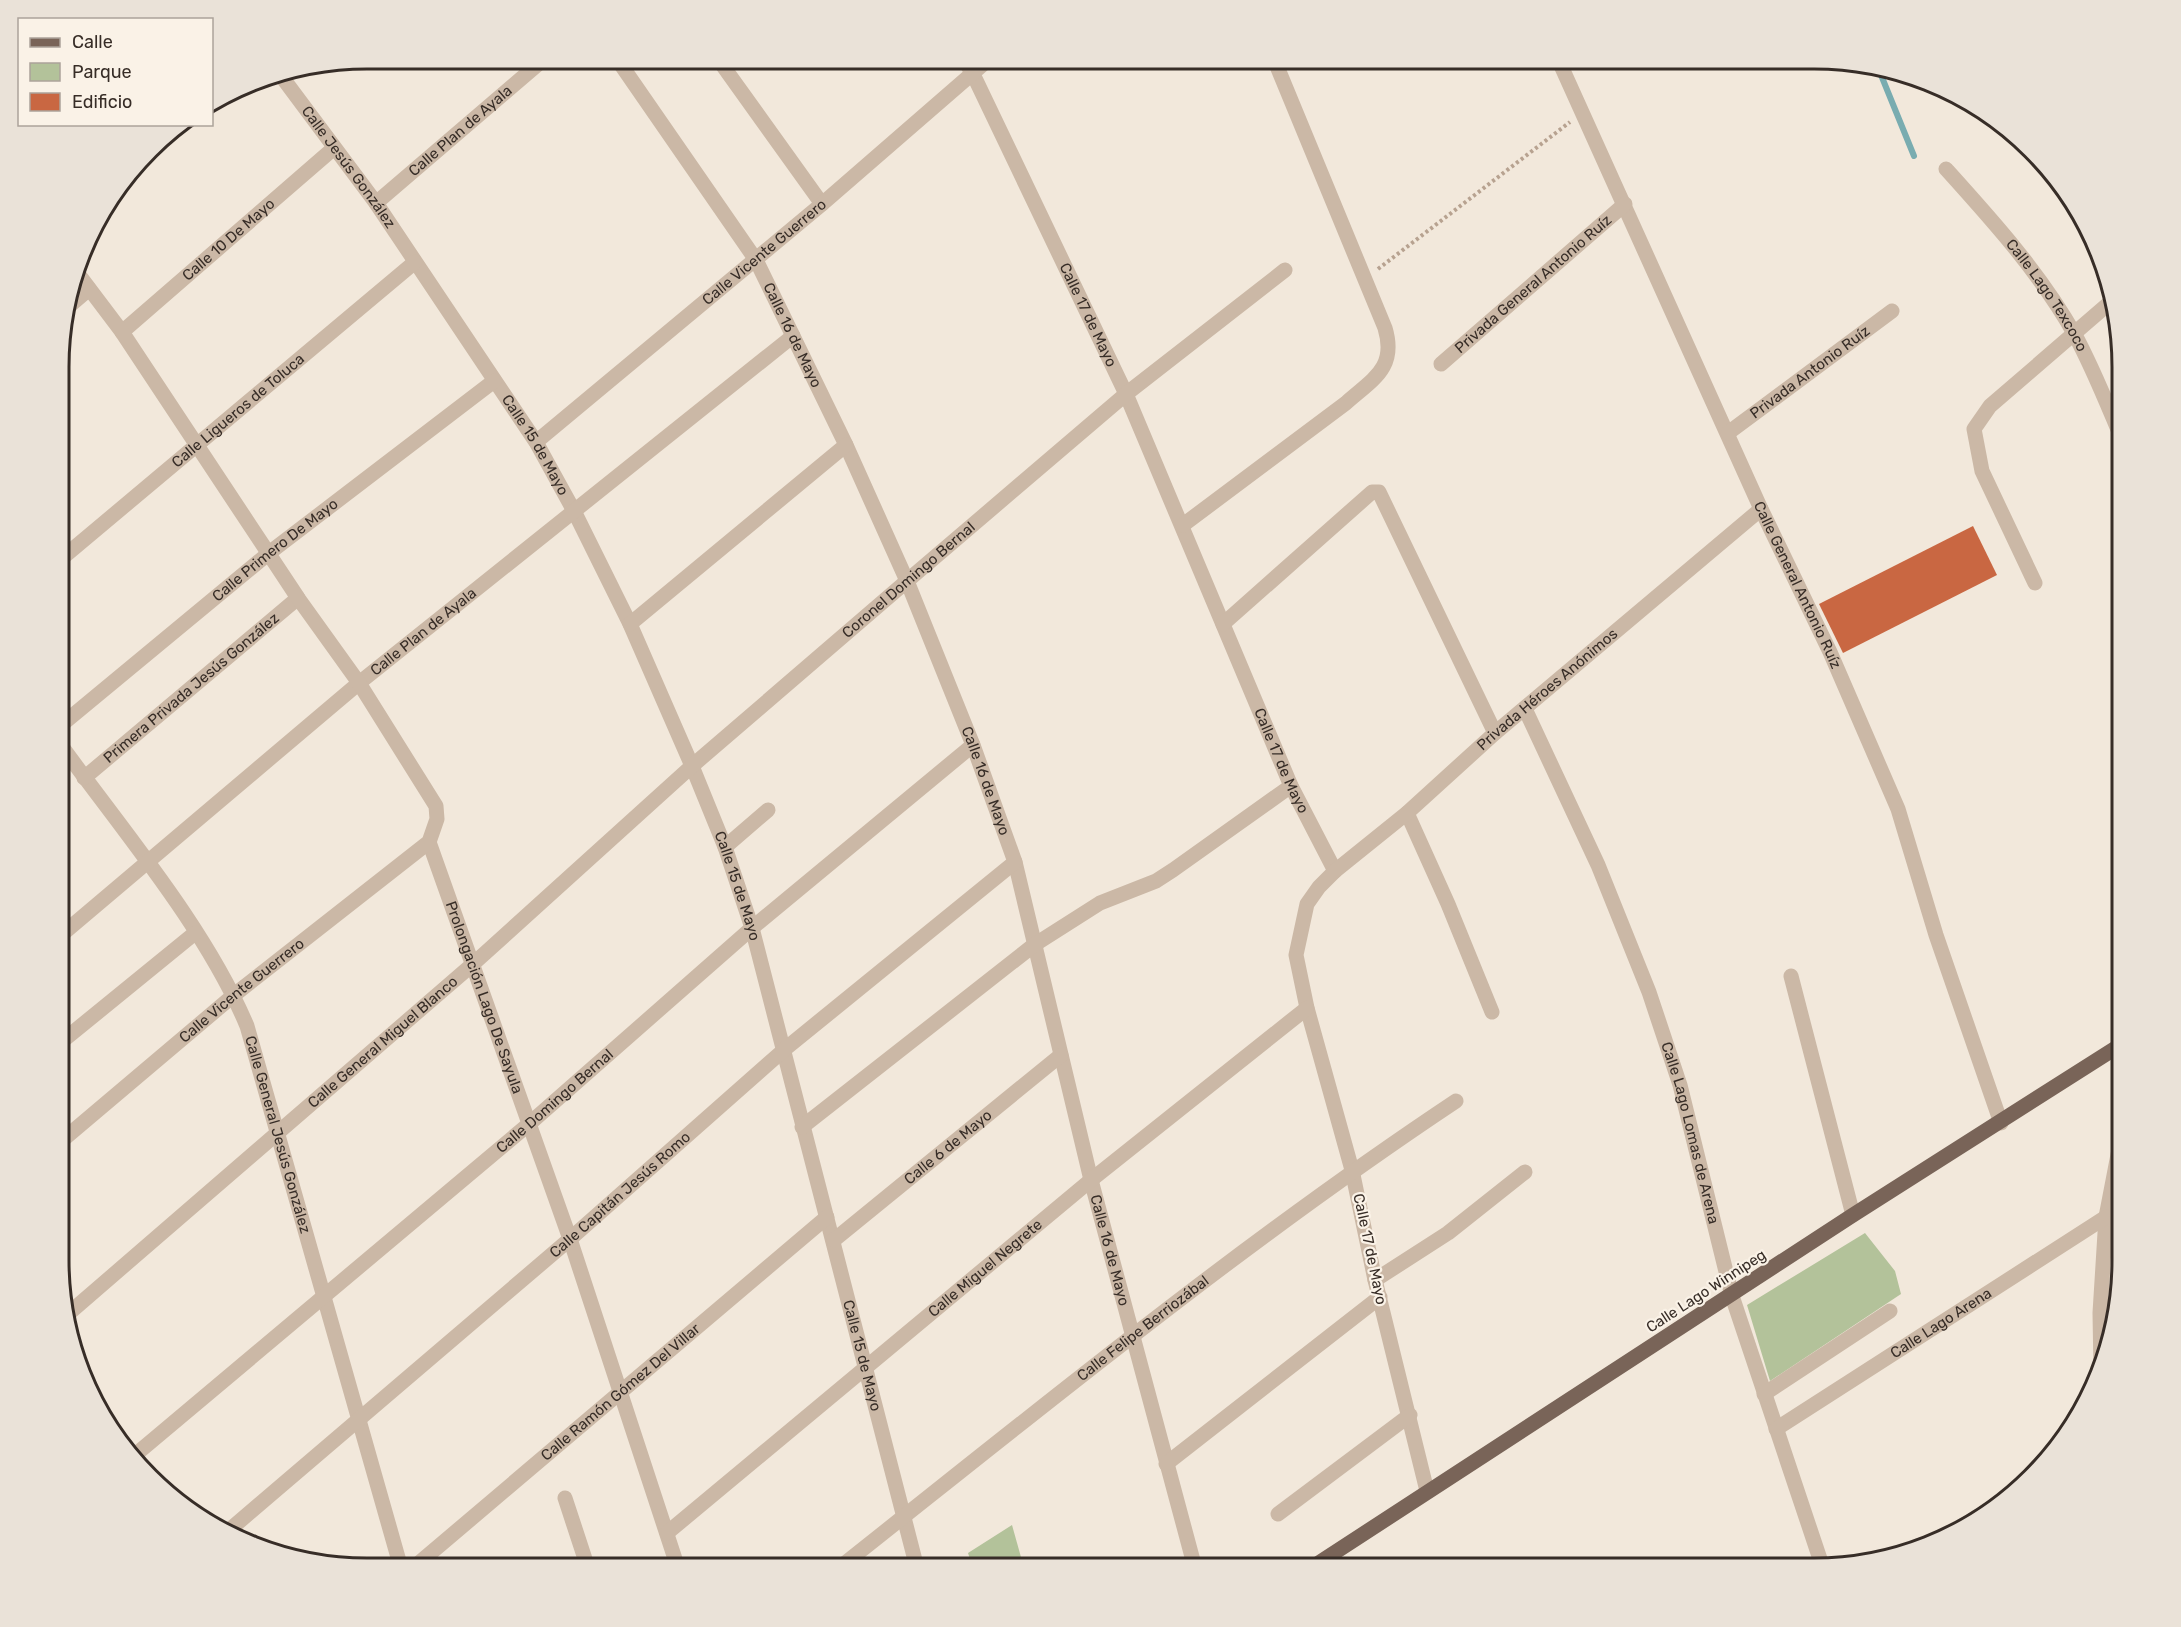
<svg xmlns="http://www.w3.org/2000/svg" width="2181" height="1627" font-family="Rubik,sans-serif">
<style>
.green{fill:#b3c29a}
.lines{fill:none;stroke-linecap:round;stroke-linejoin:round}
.stream{stroke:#79acb0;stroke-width:6}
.building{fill:#c96742}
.path{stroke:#b7a290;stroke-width:4;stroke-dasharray:3 3;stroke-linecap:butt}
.minor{stroke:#cbb8a6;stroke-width:15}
.major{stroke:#796458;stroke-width:15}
.labels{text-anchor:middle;stroke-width:4.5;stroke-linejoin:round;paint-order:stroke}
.street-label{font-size:15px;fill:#372d27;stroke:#faf2e7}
.rim{fill:none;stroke:#372d27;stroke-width:3}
</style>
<rect width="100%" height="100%" fill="#f2e8db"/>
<path class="green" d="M1865 1233 1895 1271 1901 1294 1770 1381 1747 1305Z
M1012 1525 1024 1568H973L968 1553Z"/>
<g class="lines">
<path class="stream" d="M1879 70 1914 156"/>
</g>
<path class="building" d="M1973 526 1997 575 1843 653 1819 604Z"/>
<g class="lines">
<path class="path" d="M1378 269 1570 122"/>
<g class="minor">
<path id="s1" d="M617 59 756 260 846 445 907 581 973 745 1015 862 1091 1180 1195 1568"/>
<path d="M718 59 822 204"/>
<path id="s2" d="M963 59 972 72 1126 394 1291 786 1335 871"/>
<path id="s3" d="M1558 59 1761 509 1830 652 1898 809 1936 935 2001 1123"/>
<path id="s4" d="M279 73 376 203 536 442 574 511 630 624 692 766 725 847 752 928 917 1568"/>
<path id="s5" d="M1946 169C1992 220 2041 274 2075 335 2093 368 2107 404 2122 439"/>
<path id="s6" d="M376 203 544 59"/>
<path d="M68 307 89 289"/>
<path id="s7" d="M122 332 334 148"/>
<path id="s8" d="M1441 364 1625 204"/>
<path id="s9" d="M1728 433 1892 311"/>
<path id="s10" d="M536 442 822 204 989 59"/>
<path d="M1183 525 1346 403C1373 379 1397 368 1385 328L1274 59"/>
<path id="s11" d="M61 559 415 262"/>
<path d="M2035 583 1982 471 1974 429 1990 406 2114 299"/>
<path d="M630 624 846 445"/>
<path d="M1223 624 1372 492H1379L1495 733"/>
<path id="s12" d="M1525 709 1598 865 1649 992 1680 1085 1732 1296 1823 1568"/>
<path id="s13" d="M60 726 269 553 494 381"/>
<path id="s14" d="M60 744C123 831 206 928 247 1026L401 1568"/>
<path id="s15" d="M84 778 298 598"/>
<path d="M1407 813 1448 904 1492 1012"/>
<path id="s16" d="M429 842 570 1239 678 1568"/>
<path d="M725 847 768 810"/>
<path id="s17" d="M60 936 359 683 793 336"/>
<path d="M1791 976 1853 1215"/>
<path d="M60 1043 195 933"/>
<path d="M802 1127 1034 945 1100 903 1156 881 1173 870 1291 786"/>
<path id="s18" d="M59 1143 234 995 429 842 437 819 436 806 359 683 298 598 122 332 79 275"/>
<path id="s19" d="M834 1240 1061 1055"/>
<path d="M1375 1280 1448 1233 1525 1172"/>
<path id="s20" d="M68 1314 473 964 692 766 907 581 1126 394 1285 270"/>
<path d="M2101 1371 2100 1313 2106 1217 2122 1134"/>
<path d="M1764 1394 1890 1311"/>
<path id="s21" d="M1776 1429 2106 1217"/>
<path id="s22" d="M135 1455 529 1124 752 928 973 745"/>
<path d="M1166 1464 1380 1297"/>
<path id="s23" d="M1427 1491 1375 1280 1352 1170 1307 1008 1296 955 1307 904 1319 887 1335 871 1407 813 1495 733 1761 509"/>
<path d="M565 1498 588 1568"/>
<path d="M1278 1514 1410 1415"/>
<path id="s24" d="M227 1532 570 1239 785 1049 1015 862"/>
<path id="s25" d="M667 1533 1091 1180 1307 1008"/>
<path id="s26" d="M413 1568 827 1217"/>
<path id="s27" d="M839 1568C1041 1408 1241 1244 1456 1101"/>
</g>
<path class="major" d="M1311 1568 1853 1215 2122 1044"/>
</g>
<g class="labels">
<g class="street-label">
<text dy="5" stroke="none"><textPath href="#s6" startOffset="111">Calle Plan de Ayala</textPath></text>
<text dy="5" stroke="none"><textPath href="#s4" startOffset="117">Calle Jesús González</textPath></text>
<text dy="5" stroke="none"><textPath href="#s7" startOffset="141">Calle 10 De Mayo</textPath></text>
<text dy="5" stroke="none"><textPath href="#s10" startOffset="297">Calle Vicente Guerrero</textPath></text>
<text dy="5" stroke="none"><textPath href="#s8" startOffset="122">Privada General Antonio Ruíz</textPath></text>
<text dy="5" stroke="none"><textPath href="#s5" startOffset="162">Calle Lago Texcoco</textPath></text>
<text dy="5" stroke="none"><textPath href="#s2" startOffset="285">Calle 17 de Mayo</textPath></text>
<text dy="5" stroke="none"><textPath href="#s1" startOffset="328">Calle 16 de Mayo</textPath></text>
<text dy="5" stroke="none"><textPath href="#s9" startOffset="102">Privada Antonio Ruíz</textPath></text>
<text dy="5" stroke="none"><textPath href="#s11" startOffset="231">Calle Ligueros de Toluca</textPath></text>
<text dy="5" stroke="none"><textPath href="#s4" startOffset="452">Calle 15 de Mayo</textPath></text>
<text dy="5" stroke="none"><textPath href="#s13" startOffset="278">Calle Primero De Mayo</textPath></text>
<text dy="5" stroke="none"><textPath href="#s20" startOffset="1116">Coronel Domingo Bernal</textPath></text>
<text dy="5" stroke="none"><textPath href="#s3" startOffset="578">Calle General Antonio Ruíz</textPath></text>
<text dy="5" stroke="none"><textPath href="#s17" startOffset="474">Calle Plan de Ayala</textPath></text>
<text dy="5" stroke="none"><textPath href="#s15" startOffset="140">Primera Privada Jesús González</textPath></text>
<text dy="5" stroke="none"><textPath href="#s23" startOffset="927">Privada Héroes Anónimos</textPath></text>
<text dy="5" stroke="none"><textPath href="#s2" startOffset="771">Calle 17 de Mayo</textPath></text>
<text dy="5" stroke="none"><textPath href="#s1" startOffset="814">Calle 16 de Mayo</textPath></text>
<text dy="5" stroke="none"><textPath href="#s4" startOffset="938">Calle 15 de Mayo</textPath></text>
<text dy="5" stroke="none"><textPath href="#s18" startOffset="238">Calle Vicente Guerrero</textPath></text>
<text dy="5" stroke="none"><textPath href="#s16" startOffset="165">Prolongación Lago De Sayula</textPath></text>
<text dy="5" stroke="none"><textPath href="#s20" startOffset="416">Calle General Miguel Blanco</textPath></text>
<text dy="5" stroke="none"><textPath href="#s22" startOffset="549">Calle Domingo Bernal</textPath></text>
<text dy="5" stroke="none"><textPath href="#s12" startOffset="456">Calle Lago Lomas de Arena</textPath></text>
<text dy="5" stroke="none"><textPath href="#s14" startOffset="452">Calle General Jesús González</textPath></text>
<text dy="5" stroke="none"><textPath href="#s19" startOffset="147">Calle 6 de Mayo</textPath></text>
<text dy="5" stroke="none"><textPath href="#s24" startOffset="518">Calle Capitán Jesús Romo</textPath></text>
<text transform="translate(1370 1249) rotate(78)" y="5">Calle 17 de Mayo</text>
<text dy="5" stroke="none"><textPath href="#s1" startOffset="1300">Calle 16 de Mayo</textPath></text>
<text dy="5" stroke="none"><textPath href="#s25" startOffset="414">Calle Miguel Negrete</textPath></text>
<text transform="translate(1706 1291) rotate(-33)" y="5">Calle Lago Winnipeg</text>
<text dy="5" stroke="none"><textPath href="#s21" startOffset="196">Calle Lago Arena</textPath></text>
<text dy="5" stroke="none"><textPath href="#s27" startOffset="387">Calle Felipe Berriozábal</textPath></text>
<text dy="5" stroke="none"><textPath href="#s4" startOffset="1424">Calle 15 de Mayo</textPath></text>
<text dy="5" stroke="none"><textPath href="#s26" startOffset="272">Calle Ramón Gómez Del Villar</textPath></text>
</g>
</g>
<path d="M0 0H2181V1627H0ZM367 69H1814A298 298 0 0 1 2112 367V1260A298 298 0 0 1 1814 1558H367A298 298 0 0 1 69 1260V367A298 298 0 0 1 367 69Z" fill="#eae2d8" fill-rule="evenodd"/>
<path class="rim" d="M367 69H1814A298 298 0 0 1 2112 367V1260A298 298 0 0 1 1814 1558H367A298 298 0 0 1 69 1260V367A298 298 0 0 1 367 69Z"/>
<rect x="18" y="18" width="195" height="108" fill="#faf2e7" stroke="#aca39a" stroke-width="1.5"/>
<rect x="30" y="38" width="30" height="9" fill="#796458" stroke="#aca39a" stroke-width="1.5"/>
<text x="72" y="48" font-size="18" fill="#372d27">Calle</text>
<rect x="30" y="63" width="30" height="18" fill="#b3c29a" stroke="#aca39a" stroke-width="1.5"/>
<text x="72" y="78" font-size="18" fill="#372d27">Parque</text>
<rect x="30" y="93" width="30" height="18" fill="#c96742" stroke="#aca39a" stroke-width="1.5"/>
<text x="72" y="108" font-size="18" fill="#372d27">Edificio</text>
</svg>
